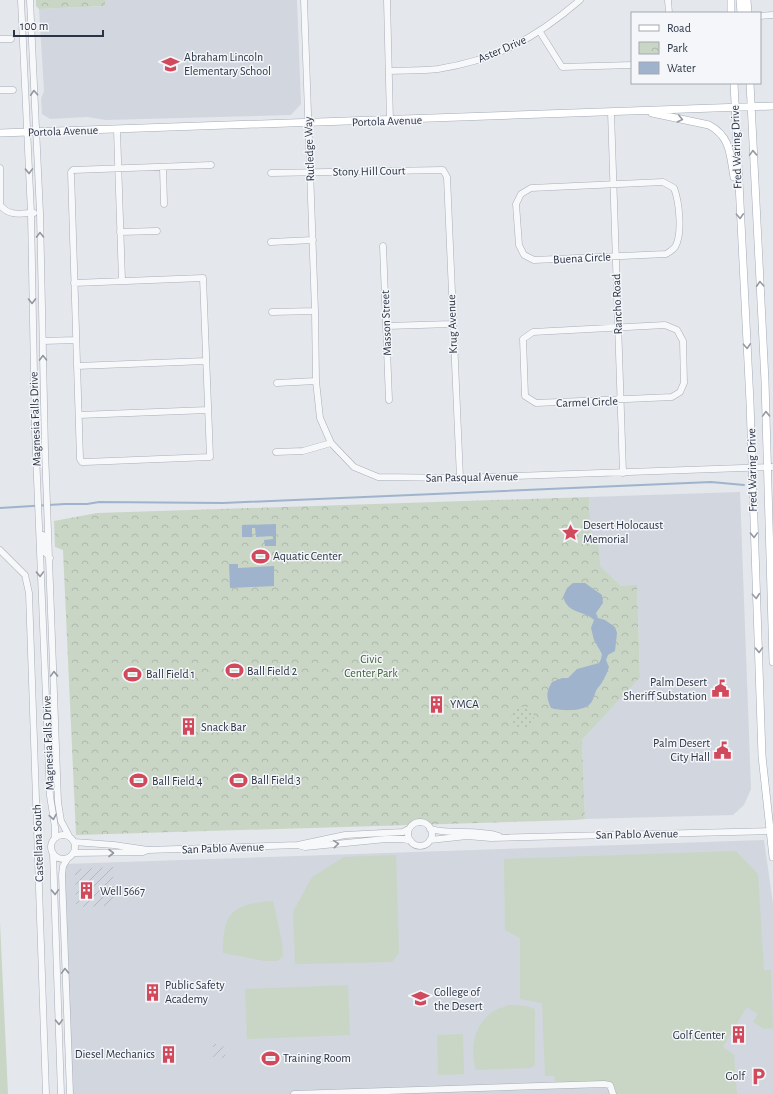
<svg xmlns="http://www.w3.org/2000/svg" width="773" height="1094" font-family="'Alegreya Sans',sans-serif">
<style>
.built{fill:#d2d6de}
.industrial{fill:url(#industrial-furrows)}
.grass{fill:#c9d6c5}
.park{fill:url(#park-crowns)}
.garden{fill:url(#garden-dots)}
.water{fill:#9fb4cc}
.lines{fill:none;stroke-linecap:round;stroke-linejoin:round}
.stream{stroke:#9fb4cc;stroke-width:2}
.minor-casing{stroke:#a9aeb7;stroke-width:7}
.major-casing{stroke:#a3abb8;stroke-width:8}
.minor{stroke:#f7f8fa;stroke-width:6}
.major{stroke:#fff;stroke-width:7}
.oneway{stroke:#9196a0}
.oneway2{stroke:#959aa2}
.labels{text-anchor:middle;stroke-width:3;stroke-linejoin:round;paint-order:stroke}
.street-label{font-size:12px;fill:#2b3445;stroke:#f4f6f9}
.poi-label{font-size:12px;fill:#2b3445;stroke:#f4f6f9;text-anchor:start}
.park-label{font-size:12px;fill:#3f6138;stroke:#f4f6f9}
</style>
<defs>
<pattern id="industrial-furrows" width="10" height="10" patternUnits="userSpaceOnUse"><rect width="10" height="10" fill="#d2d6de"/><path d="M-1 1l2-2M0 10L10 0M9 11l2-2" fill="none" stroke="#b4b8c0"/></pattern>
<pattern id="park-crowns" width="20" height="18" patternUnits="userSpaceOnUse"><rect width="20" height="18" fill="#c9d6c5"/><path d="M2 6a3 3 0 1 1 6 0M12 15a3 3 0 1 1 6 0" fill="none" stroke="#adb8ab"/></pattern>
<pattern id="garden-dots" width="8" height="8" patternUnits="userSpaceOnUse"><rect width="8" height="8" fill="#c9d6c5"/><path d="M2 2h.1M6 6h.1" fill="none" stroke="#adb8ab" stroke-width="1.8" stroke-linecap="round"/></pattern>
</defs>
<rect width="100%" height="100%" fill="#e4e7ec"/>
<path class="built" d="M105 0H297L301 104 291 115 106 120 87 117 50 119 42 114 41 99 44 91 39 9 105 6Z
M740 492 751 789 744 805 733 815 585 819 582 740 640 676 637 586H621L599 566 598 537H591L589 497Z
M764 840 773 904V1094H73L64 864Z"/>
<path class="industrial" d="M113 867 114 906 76 907 75 872 78 869Z
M213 1044H223L226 1058H213Z"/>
<path class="grass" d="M736 851 758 874 764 970H771L773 1028 764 1029 753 1022 758 1014 747 1007 723 1047 734 1055 737 1094H616L614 1086 608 1081 555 1082 554 1076H545L542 1003 520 999V938L505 930 504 859Z
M396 855 399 953 392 962 295 964 293 912 312 877 344 857Z
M273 901 282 942 283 956 277 961H265L223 953C223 912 232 904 273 901Z
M0 922 8 1094H0Z
M348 985 350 1035 247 1039 245 989Z
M509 1005 526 1006 535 1009V1065L531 1068 476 1070C469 1049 474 1023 494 1011 499 1008 505 1007 509 1005Z
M463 1034 464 1074 438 1075 437 1035Z"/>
<path class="park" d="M36 0H105V6L39 9 36 6Z
M589 497 591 537H598L600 566 621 586 637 585 640 677 582 740 585 819 576 820 76 835 63 550 55 547 54 521 97 513Z"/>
<path class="garden" d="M512 717a11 11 0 1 1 22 0a11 11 0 1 1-22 0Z"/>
<path class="water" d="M276 524V546H265L264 540 273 539V536L256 537 255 528H252V537H242V525Z
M229 564H238V568L274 566V586L230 588Z
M573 583H585L602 595 603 603 596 613 598 618 605 620 615 627 617 633 615 651 608 655 606 660 609 667C606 676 603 682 597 689 594 694 594 700 590 704 583 712 560 711 551 708 546 697 546 692 552 682L562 678H568L577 669 599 663 601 659 602 654 594 640 591 628 594 620C582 609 569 615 563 597L567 588Z"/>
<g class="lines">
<path class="stream" d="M0 508 65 504H87L99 502 223 503 711 482 744 485"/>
<defs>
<path id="minor" d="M21 0 31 213 35 429 50 796 55 827V838
M30 0 40 213 45 450 58 802 61 821 69 836
M304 0 315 311 316 381 320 418 331 443 354 467 378 477 460 478 773 467
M387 0 390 121
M668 0 669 13
M760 16 773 15
M540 32 562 67 632 65
M0 39H11
M389 71C405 70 422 71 438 69 496 60 536 38 580 0
M0 90H13
M611 112 623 473
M117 130 122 281
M163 167 164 204
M0 168V206
M271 173 443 170 447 177 460 478
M663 182 674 188C679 201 683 234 675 247 673 250 669 252 666 254L534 260 524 255 519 245 516 204 521 194 531 188Z
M1 206C10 217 22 213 34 213
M120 232 157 231
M271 242 313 240
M383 246 389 400
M74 283 203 278 210 457 85 462H82L80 459 71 172 73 170 211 165
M272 312 315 311
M665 325 677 330 683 341 684 383 680 392 672 397 536 403 525 396 523 339 533 332Z
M387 326 452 324
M43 341 76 340
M77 366 206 361
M277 383 316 381
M79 415 208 410
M276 452 303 451 331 443
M43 535 45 552 50 558
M0 550 25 575 29 593 46 1094
M408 834a12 12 0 1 1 24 0a12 12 0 1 1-24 0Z
M430 829C452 835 476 829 499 836
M51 847a12 12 0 1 1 24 0a12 12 0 1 1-24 0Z
M430 840 467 836 491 838 773 831
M74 842 114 845 148 850
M298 845 345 835 403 832 409 829
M53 853 61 1094
M74 853 143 852 148 850 298 845 305 847 386 839H404L411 841
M68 858 63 866 62 875 70 1094
M294 1094 604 1084 610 1085 613 1094"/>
<path id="major" d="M731 0V13
M740 0 741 13
M747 0 748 13
M734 83 750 402 762 756 773 857
M750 83 765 381 773 662
M652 113 709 125C731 137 730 155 734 177
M0 133 773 106"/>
</defs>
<use href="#minor" class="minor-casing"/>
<use href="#major" class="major-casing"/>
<use href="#minor" class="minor"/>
<use href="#major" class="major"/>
</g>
<defs><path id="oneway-chevron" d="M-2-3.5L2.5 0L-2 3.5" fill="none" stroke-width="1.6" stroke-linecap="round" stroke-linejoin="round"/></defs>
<g class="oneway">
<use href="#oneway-chevron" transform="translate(34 93) rotate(-93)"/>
<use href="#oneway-chevron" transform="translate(29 171) rotate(88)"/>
<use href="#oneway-chevron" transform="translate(40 235) rotate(-91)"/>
<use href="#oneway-chevron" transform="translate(32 301) rotate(89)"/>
<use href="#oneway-chevron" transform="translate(43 358) rotate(-91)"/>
<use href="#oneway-chevron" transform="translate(40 574) rotate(88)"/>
<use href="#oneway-chevron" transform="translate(54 674) rotate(-92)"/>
<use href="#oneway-chevron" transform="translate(53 817) rotate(80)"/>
<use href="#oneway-chevron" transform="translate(336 844) rotate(-5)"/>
<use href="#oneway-chevron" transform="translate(111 853)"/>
<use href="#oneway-chevron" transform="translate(55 892) rotate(88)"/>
<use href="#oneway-chevron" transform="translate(65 971) rotate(-92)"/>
<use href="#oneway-chevron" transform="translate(59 1022) rotate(88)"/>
</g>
<g class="oneway2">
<use href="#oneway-chevron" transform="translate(680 119) rotate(13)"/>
<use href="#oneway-chevron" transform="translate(753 153) rotate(-92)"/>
<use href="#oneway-chevron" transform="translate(740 216) rotate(87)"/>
<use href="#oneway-chevron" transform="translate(760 284) rotate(-93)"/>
<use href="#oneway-chevron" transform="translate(747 346) rotate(87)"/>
<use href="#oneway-chevron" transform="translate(766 414) rotate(-92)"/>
<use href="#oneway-chevron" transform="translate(754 535) rotate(88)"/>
<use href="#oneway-chevron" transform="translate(756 596) rotate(85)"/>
<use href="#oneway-chevron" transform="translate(759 650) rotate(88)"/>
</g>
<defs>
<symbol id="school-bare" viewBox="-9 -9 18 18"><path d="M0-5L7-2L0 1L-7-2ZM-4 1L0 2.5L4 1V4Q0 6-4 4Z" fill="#d1495b" stroke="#f4f6f9" stroke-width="2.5" paint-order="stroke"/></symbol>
<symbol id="sight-bare" viewBox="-9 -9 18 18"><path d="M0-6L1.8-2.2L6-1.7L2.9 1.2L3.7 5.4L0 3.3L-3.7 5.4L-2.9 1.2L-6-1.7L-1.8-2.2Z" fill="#d1495b" stroke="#f4f6f9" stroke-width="2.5" paint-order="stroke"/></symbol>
<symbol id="stadium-bare" viewBox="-9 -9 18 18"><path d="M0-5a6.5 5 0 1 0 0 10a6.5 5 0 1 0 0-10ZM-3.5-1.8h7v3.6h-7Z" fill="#d1495b" stroke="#f4f6f9" stroke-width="2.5" paint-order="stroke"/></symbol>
<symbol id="civic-bare" viewBox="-9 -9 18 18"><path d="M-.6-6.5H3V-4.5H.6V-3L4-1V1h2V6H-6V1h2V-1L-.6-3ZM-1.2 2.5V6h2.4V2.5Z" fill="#d1495b" stroke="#f4f6f9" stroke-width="2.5" paint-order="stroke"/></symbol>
<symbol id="building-bare" viewBox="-9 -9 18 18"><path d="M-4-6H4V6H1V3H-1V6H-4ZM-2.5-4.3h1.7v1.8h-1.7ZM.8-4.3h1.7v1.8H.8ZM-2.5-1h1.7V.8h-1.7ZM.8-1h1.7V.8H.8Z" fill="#d1495b" stroke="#f4f6f9" stroke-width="2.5" paint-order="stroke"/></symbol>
<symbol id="university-bare" viewBox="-9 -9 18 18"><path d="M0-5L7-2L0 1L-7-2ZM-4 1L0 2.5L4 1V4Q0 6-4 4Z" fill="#d1495b" stroke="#f4f6f9" stroke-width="2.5" paint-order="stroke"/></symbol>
<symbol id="parking-bare" viewBox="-9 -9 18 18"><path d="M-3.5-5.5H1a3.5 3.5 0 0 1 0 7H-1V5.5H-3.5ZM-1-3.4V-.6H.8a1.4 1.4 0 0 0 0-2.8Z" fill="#d1495b" stroke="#f4f6f9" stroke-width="2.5" paint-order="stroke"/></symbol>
</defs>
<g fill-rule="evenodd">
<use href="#school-bare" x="158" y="52" width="25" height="25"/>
<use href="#sight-bare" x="558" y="520" width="25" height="25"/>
<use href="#stadium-bare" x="248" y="544" width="25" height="25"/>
<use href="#stadium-bare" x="222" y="658" width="25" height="25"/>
<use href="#stadium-bare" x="120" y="662" width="25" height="25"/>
<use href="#civic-bare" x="708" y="676" width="25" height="25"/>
<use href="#building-bare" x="424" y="692" width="25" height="25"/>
<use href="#building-bare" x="176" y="714" width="25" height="25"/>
<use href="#civic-bare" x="710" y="738" width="25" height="25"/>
<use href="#stadium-bare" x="226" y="768" width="25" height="25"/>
<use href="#stadium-bare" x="126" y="768" width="25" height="25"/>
<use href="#building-bare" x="74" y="878" width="25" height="25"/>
<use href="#building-bare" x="140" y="980" width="25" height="25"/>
<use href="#university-bare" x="408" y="986" width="25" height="25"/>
<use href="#building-bare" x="726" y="1022" width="25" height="25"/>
<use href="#building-bare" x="156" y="1042" width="25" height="25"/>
<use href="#stadium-bare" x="258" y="1046" width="25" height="25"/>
<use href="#parking-bare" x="746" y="1064" width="25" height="25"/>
</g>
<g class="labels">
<g class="street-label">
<text transform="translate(502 49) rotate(-23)" y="4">Aster Drive</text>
<text transform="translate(387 121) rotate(-2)" y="4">Portola Avenue</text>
<text transform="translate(63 131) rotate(-2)" y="4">Portola Avenue</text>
<text transform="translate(736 147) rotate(-92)" y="4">Fred Waring Drive</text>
<text transform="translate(309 149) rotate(-92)" y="4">Rutledge Way</text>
<text transform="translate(369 171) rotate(-1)" y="4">Stony Hill Court</text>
<text transform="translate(582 258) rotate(-3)" y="4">Buena Circle</text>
<text transform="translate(617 304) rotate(-92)" y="4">Rancho Road</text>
<text transform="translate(386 323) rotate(-92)" y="4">Masson Street</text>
<text transform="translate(452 324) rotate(-92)" y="4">Krug Avenue</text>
<text transform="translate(587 402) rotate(-2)" y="4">Carmel Circle</text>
<text transform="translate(35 419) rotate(-92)" y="4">Magnesia Falls Drive</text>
<text transform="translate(752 470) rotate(-91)" y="4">Fred Waring Drive</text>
<text transform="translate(472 477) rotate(-1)" y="4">San Pasqual Avenue</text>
<text transform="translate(48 743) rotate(-92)" y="4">Magnesia Falls Drive</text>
<text transform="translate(637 834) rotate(-1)" y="4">San Pablo Avenue</text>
<text transform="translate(38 843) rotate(-92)" y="4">Castellana South</text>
<text transform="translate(223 848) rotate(-2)" y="4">San Pablo Avenue</text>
</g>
<g class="poi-label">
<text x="184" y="61">Abraham Lincoln<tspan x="184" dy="14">Elementary School</tspan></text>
<text x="583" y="529">Desert Holocaust<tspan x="583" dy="14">Memorial</tspan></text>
<text x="273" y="560">Aquatic Center</text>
<text x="247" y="675">Ball Field 2</text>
<text x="146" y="678">Ball Field 1</text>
<text x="707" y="686" text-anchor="end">Palm Desert<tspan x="707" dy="14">Sheriff Substation</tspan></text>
<text x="450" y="708">YMCA</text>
<text x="201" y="731">Snack Bar</text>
<text x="710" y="747" text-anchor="end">Palm Desert<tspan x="710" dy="14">City Hall</tspan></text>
<text x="251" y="784">Ball Field 3</text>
<text x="152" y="785">Ball Field 4</text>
<text x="100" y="895">Well 5667</text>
<text x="165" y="989">Public Safety<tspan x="165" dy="14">Academy</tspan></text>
<text x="434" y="996">College of<tspan x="434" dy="14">the Desert</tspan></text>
<text x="725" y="1039" text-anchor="end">Golf Center</text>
<text x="155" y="1058" text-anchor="end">Diesel Mechanics</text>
<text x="283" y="1062">Training Room</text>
<text x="745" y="1080" text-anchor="end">Golf</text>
</g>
<g class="park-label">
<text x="371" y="663">Civic<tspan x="371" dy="14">Center Park</tspan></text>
</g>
</g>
<rect x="631" y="12" width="130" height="72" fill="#f4f6f9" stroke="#a4a8b1"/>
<rect x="639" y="25" width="20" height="6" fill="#ffffff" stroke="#a4a8b1"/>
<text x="667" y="32" font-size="12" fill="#2b3445">Road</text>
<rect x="639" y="42" width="20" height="12" fill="url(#park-crowns)" stroke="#a4a8b1"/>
<text x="667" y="52" font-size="12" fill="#2b3445">Park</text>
<rect x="639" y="62" width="20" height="12" fill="#9fb4cc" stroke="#a4a8b1"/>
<text x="667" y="72" font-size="12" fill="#2b3445">Water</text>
<path d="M14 30v6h89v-6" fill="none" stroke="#2b3445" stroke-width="2"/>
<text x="20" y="30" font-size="12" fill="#2b3445" stroke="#f4f6f9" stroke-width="3" paint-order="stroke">100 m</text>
</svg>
